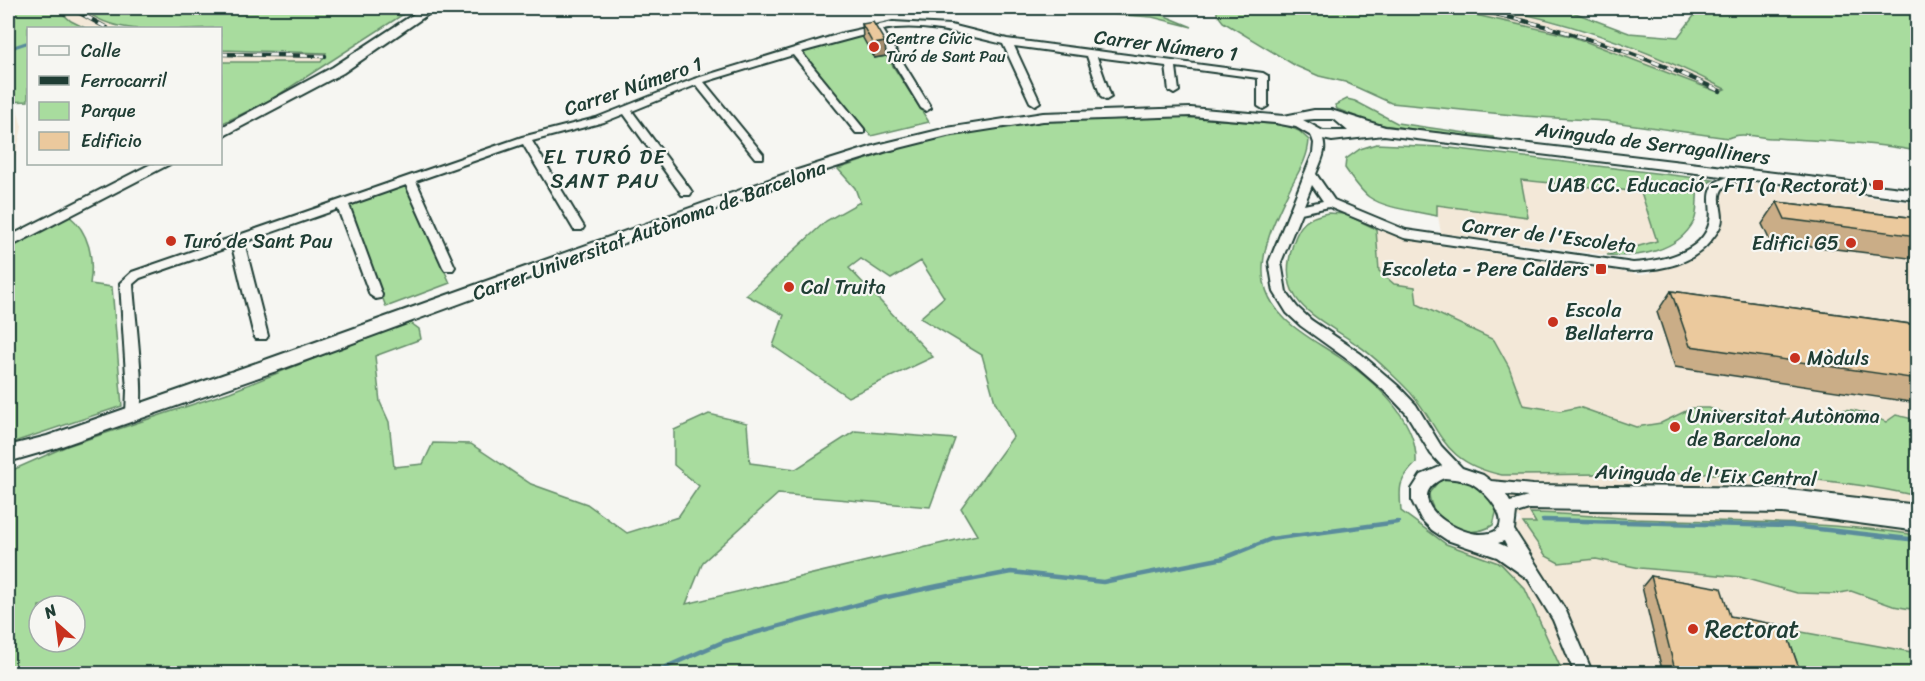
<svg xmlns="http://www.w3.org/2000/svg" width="1925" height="681" font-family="Sriracha,sans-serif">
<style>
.built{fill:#f3e8d8}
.green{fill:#a8dc9e;stroke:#648c69;stroke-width:1.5;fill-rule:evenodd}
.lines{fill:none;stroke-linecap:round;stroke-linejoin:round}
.stream-far1{stroke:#5a8c9c;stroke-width:3}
.stream{stroke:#5a8c9c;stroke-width:4.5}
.street-casing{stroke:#1f3d34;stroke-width:4}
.secondary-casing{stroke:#1f3d34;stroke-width:4}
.street{fill:#f6f6f2;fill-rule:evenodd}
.secondary{fill:#f6f6f2;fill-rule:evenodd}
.rail-casing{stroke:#1f3d34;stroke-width:4.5}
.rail{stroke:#f6f6f2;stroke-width:3;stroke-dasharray:8;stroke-linecap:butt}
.wall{fill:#caad87;stroke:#1f3d34;stroke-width:1.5}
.shaded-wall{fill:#a48d6e;stroke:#1f3d34;stroke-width:1.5}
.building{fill:#ebc99d;stroke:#1f3d34;stroke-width:1.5}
.poi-dot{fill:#c8321e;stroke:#f6f6f2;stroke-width:2}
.labels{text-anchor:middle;stroke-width:4.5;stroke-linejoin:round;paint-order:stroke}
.far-poi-label{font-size:16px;fill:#1f3d34;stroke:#f6f6f2;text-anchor:start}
.street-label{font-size:20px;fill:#1f3d34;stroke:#f6f6f2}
.poi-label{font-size:20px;fill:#1f3d34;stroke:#f6f6f2;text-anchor:start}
.neighbourhood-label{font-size:21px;letter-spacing:1.5px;fill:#1f3d34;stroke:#f6f6f2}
.near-poi-label{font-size:24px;fill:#1f3d34;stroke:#f6f6f2;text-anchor:start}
</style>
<rect width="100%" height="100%" fill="#f6f6f2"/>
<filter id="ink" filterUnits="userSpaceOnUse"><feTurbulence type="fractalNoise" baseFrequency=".0167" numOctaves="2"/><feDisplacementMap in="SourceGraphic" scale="12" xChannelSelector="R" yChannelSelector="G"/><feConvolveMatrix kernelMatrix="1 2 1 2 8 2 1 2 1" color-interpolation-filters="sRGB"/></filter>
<g filter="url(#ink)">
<path class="built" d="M56 8H83L90 14 120 28H85L71 21Z
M1444 8H1495L1539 18 1659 58 1726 89 1718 92 1571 36Z
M221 50 260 53H327L321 62 265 63 221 62Z
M15 101 22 127 8 191V102Z
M1520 180 1641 192 1657 241 1607 255 1441 233 1436 205 1527 217Z
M1731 182H1745L1917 203V673H1457L1446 544 1481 551 1500 543 1521 521 1504 495 1482 471 1466 463 1449 450 1404 385 1357 344 1311 315 1290 290 1287 265 1298 229 1312 216 1328 213 1345 214 1376 229 1423 243 1643 275 1688 261 1707 249 1720 229 1723 189Z"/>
<path class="green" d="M8 8H56L71 21 85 28H28V101L8 102Z
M83 8H413L269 101 221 124V62H321L326 53 221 50 220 28C179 28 114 39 83 8Z
M1023 8H1146L1192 27 1152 17Z
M1217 9 1444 8 1571 36 1718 92 1725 89C1654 52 1574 23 1495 8H1562L1629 33 1678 37 1700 8H1821L1917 14V151C1868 142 1824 141 1774 138 1758 138 1743 131 1728 138L1606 121 1523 116 1391 103 1345 82 1319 76 1296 66 1223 22 1217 14Z
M871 32 929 122 871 136 801 52Z
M1347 99 1355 101 1397 123 1493 137 1495 140 1375 124 1337 109 1335 105Z
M1171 116 1285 125 1299 131 1309 140C1308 158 1299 171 1291 186 1278 213 1258 251 1264 282 1272 321 1310 337 1339 357 1374 381 1418 418 1416 463 1398 481 1399 487 1401 511L1446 544 1501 564 1525 589 1563 673 281 674 266 665 257 674H8V472L67 446 230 392 408 321 419 329 421 339 375 356 380 402 389 422 394 467 423 464 433 443 471 444 531 484 587 504 627 533 678 517 699 486 674 465V430L709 414 747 423 750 463 796 469 855 431 955 439 930 507 778 494 703 562 686 604 977 535 961 508 1013 437 995 402 982 355 920 318 944 297 921 261 891 279 861 259 849 268 933 357 848 397 773 346 784 315 746 295 826 221 860 202 855 188 838 169C867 159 896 149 925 141 1004 120 1090 117 1171 116ZM39 606H75V642H39Z
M1376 144 1442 147 1713 180 1698 189C1696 199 1698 213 1694 221 1678 252 1637 258 1607 255L1657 241 1641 192 1521 180 1528 217 1437 205V216C1417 211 1386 209 1369 197 1360 190 1352 178 1345 168L1346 159 1360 149Z
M406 184 450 283 386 307 348 205Z
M1328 213 1345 214 1376 229 1379 271 1394 284 1415 287 1417 304 1494 340 1509 367 1523 405 1560 411 1579 407 1636 427 1661 423 1692 408H1709L1737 417 1772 420 1829 415C1848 402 1867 415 1886 422L1896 415 1917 420V496C1783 465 1639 475 1502 475 1434 461 1443 422 1401 383 1387 370 1372 354 1356 344 1315 315 1274 303 1293 244 1299 224 1307 217 1328 213Z
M68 215C90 232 94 259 90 284L112 287 122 406 8 444V247Z
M1448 478C1471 479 1487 489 1497 509L1493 525C1467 542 1431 523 1429 493L1439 481Z
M1530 513C1565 513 1600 517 1635 519 1730 522 1824 521 1917 535V610L1893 606 1851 591 1834 594 1797 593 1740 577 1640 568 1596 559 1559 563 1546 556 1523 523H1536Z
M1785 629 1917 653V673H1801Z"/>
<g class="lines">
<path class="stream-far1" d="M8 49 26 43"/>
<path class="stream" d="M1543 520 1792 526 1918 540
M650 674 725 641 882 598 938 586 1011 572 1103 582 1224 558 1271 539 1398 522"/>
<defs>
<path id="street" d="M893 22 951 25 1007 39 1263 73 1268 76V106L1263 109 1258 106V78L1176 67 1179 91 1174 94 1169 91 1166 66 1097 57 1111 97 1106 100 1101 97 1087 56 1014 46 1040 102 1035 105 1030 102 1003 44C966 35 921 22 883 30L931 108 926 111 921 108 875 32 801 52 864 129V133H856L793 55 704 82 763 154V158H755L696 85 632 111 690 189 692 192 690 195H682L624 114 604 122 532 141 584 227 582 230H574L523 144 416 181 455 267 453 270H445L443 267 406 185 349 205 382 295 381 298 376 299 370 295 338 209 244 242 268 336 266 339H256L254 336 232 246 140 278 133 284C134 309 147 401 138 418H128L126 414 127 390 120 283 132 272 522 137 596 118 694 79 843 33Z
M1315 129 1319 130C1329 148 1323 156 1316 174L1334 200 1406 230 1633 263C1660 261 1703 254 1710 221 1713 206 1705 196 1716 182L1732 175 1755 174V178C1746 181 1731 179 1724 187 1716 195 1722 208 1722 218 1722 226 1717 233 1712 239 1693 265 1663 269 1633 271L1404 238 1329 207 1301 213 1281 262 1286 292 1297 307 1311 320 1361 354 1398 386 1416 405 1441 446 1462 468 1483 475 1491 481 1533 485 1772 488 1918 505V531L1783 513 1529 509 1516 513 1514 530 1566 611 1593 674H1575L1553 620 1528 579 1497 557 1447 540 1432 530 1421 519 1412 501V489L1421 475 1442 466 1431 454 1406 413 1388 394 1351 362 1301 326 1287 313 1274 292 1269 262 1313 153 1314 143 1310 132ZM1312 185 1323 201 1304 205ZM1444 478C1453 479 1462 479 1471 483 1491 494 1522 535 1479 534 1452 533 1400 497 1444 478ZM1506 495 1528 497 1510 502ZM1504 541 1507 547 1498 543Z"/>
<path id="secondary" d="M423 8H437L343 73 220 138V128L333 67Z
M1191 108 1284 116 1314 110H1331L1385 127 1918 190V200L1384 135 1332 141 1313 137 1296 127 1275 123 1191 116 1043 121 947 136 887 151 798 179 282 369 56 448 8 462V446L47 436 268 359 788 173 877 145 947 128 1043 113ZM1314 119H1334L1348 131H1323L1303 120Z
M151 164H170L8 248V237Z"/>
</defs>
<use href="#street" class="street-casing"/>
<use href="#secondary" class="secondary-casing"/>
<use href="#street" class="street"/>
<use href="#secondary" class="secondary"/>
<defs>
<path id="rail" d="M71 8 107 28
M1468 8C1556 26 1639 52 1720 91
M220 54 325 56"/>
</defs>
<use href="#rail" class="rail-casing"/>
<use href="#rail" class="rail"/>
</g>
<path class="wall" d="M862 24 886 56 874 58 863 38Z
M1777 202 1917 218V259L1770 241 1762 224Z
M1671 291 1917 325V403L1675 367 1657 312Z
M1651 576 1730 616 1801 674H1663L1642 587Z"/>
<path class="shaded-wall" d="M885 42 886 56 874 58 873 44Z"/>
<path class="building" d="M873 22 885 42 873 44 862 24Z
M1777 202 1917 218V236L1785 219Z
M1671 291 1917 325V379L1690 346Z
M1651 576 1721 588 1730 616 1784 626 1801 674H1676Z"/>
</g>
<g class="poi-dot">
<circle cx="874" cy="47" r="6"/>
<rect x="1872" y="179" width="12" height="12" rx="3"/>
<circle cx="171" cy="241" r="6"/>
<circle cx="1851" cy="243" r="6"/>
<rect x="1595" y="263" width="12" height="12" rx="3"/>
<circle cx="789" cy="287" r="6"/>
<circle cx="1553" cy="322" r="6"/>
<circle cx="1795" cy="358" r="6"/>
<circle cx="1675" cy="427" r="6"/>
<circle cx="1693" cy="629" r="6"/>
</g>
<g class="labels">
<g class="far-poi-label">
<text x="886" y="44">Centre Cívic<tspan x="886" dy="18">Turó de Sant Pau</tspan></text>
</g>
<g class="street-label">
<text transform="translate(1166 45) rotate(7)" y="7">Carrer Número 1</text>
<text transform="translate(633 86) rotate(-19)" y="7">Carrer Número 1</text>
<text transform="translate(1653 143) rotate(7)" y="7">Avinguda de Serragalliners</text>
<text transform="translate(649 230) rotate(-20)" y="7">Carrer Universitat Autònoma de Barcelona</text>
<text transform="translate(1549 235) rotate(7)" y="7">Carrer de l'Escoleta</text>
<text transform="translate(1706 475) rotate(2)" y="7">Avinguda de l'Eix Central</text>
</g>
<g class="poi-label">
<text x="1866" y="192" text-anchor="end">UAB CC. Educació - FTI (a Rectorat)</text>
<text x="183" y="248">Turó de Sant Pau</text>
<text x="1839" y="250" text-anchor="end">Edifici G5</text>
<text x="1589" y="276" text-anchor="end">Escoleta - Pere Calders</text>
<text x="801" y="294">Cal Truita</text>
<text x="1565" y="317">Escola<tspan x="1565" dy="23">Bellaterra</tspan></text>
<text x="1807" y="365">Mòduls</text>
<text x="1687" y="423">Universitat Autònoma<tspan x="1687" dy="23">de Barcelona</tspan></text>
</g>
<g class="neighbourhood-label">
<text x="605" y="164">EL TURÓ DE<tspan x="605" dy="24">SANT PAU</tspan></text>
</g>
<g class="near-poi-label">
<text x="1705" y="637">Rectorat</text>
</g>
</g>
<rect width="1925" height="681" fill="none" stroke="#f6f6f2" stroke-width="30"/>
<rect x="15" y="15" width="1895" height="651" fill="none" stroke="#1f3d34" stroke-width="2" filter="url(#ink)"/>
<rect x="27" y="27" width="195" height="138" fill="#f6f6f2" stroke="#a0aca6" stroke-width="1.5"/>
<rect x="39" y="46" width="30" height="9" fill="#f6f6f2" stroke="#a0aca6" stroke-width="1.5"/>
<text x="81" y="57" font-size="18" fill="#1f3d34">Calle</text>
<rect x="39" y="76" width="30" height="9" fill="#1f3d34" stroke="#a0aca6" stroke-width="1.5"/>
<text x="81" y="87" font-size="18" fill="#1f3d34">Ferrocarril</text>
<rect x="39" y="102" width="30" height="18" fill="#a8dc9e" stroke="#a0aca6" stroke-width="1.5"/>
<text x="81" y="117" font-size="18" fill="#1f3d34">Parque</text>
<rect x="39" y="132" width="30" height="18" fill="#ebc99d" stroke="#a0aca6" stroke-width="1.5"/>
<text x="81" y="147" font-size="18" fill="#1f3d34">Edificio</text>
<g transform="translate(57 624) rotate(332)"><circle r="28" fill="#f6f6f2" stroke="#a0aca6" stroke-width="1.5"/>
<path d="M0-4.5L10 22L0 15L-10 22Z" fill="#c8321e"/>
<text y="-9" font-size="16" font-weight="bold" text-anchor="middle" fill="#1f3d34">N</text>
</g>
</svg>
